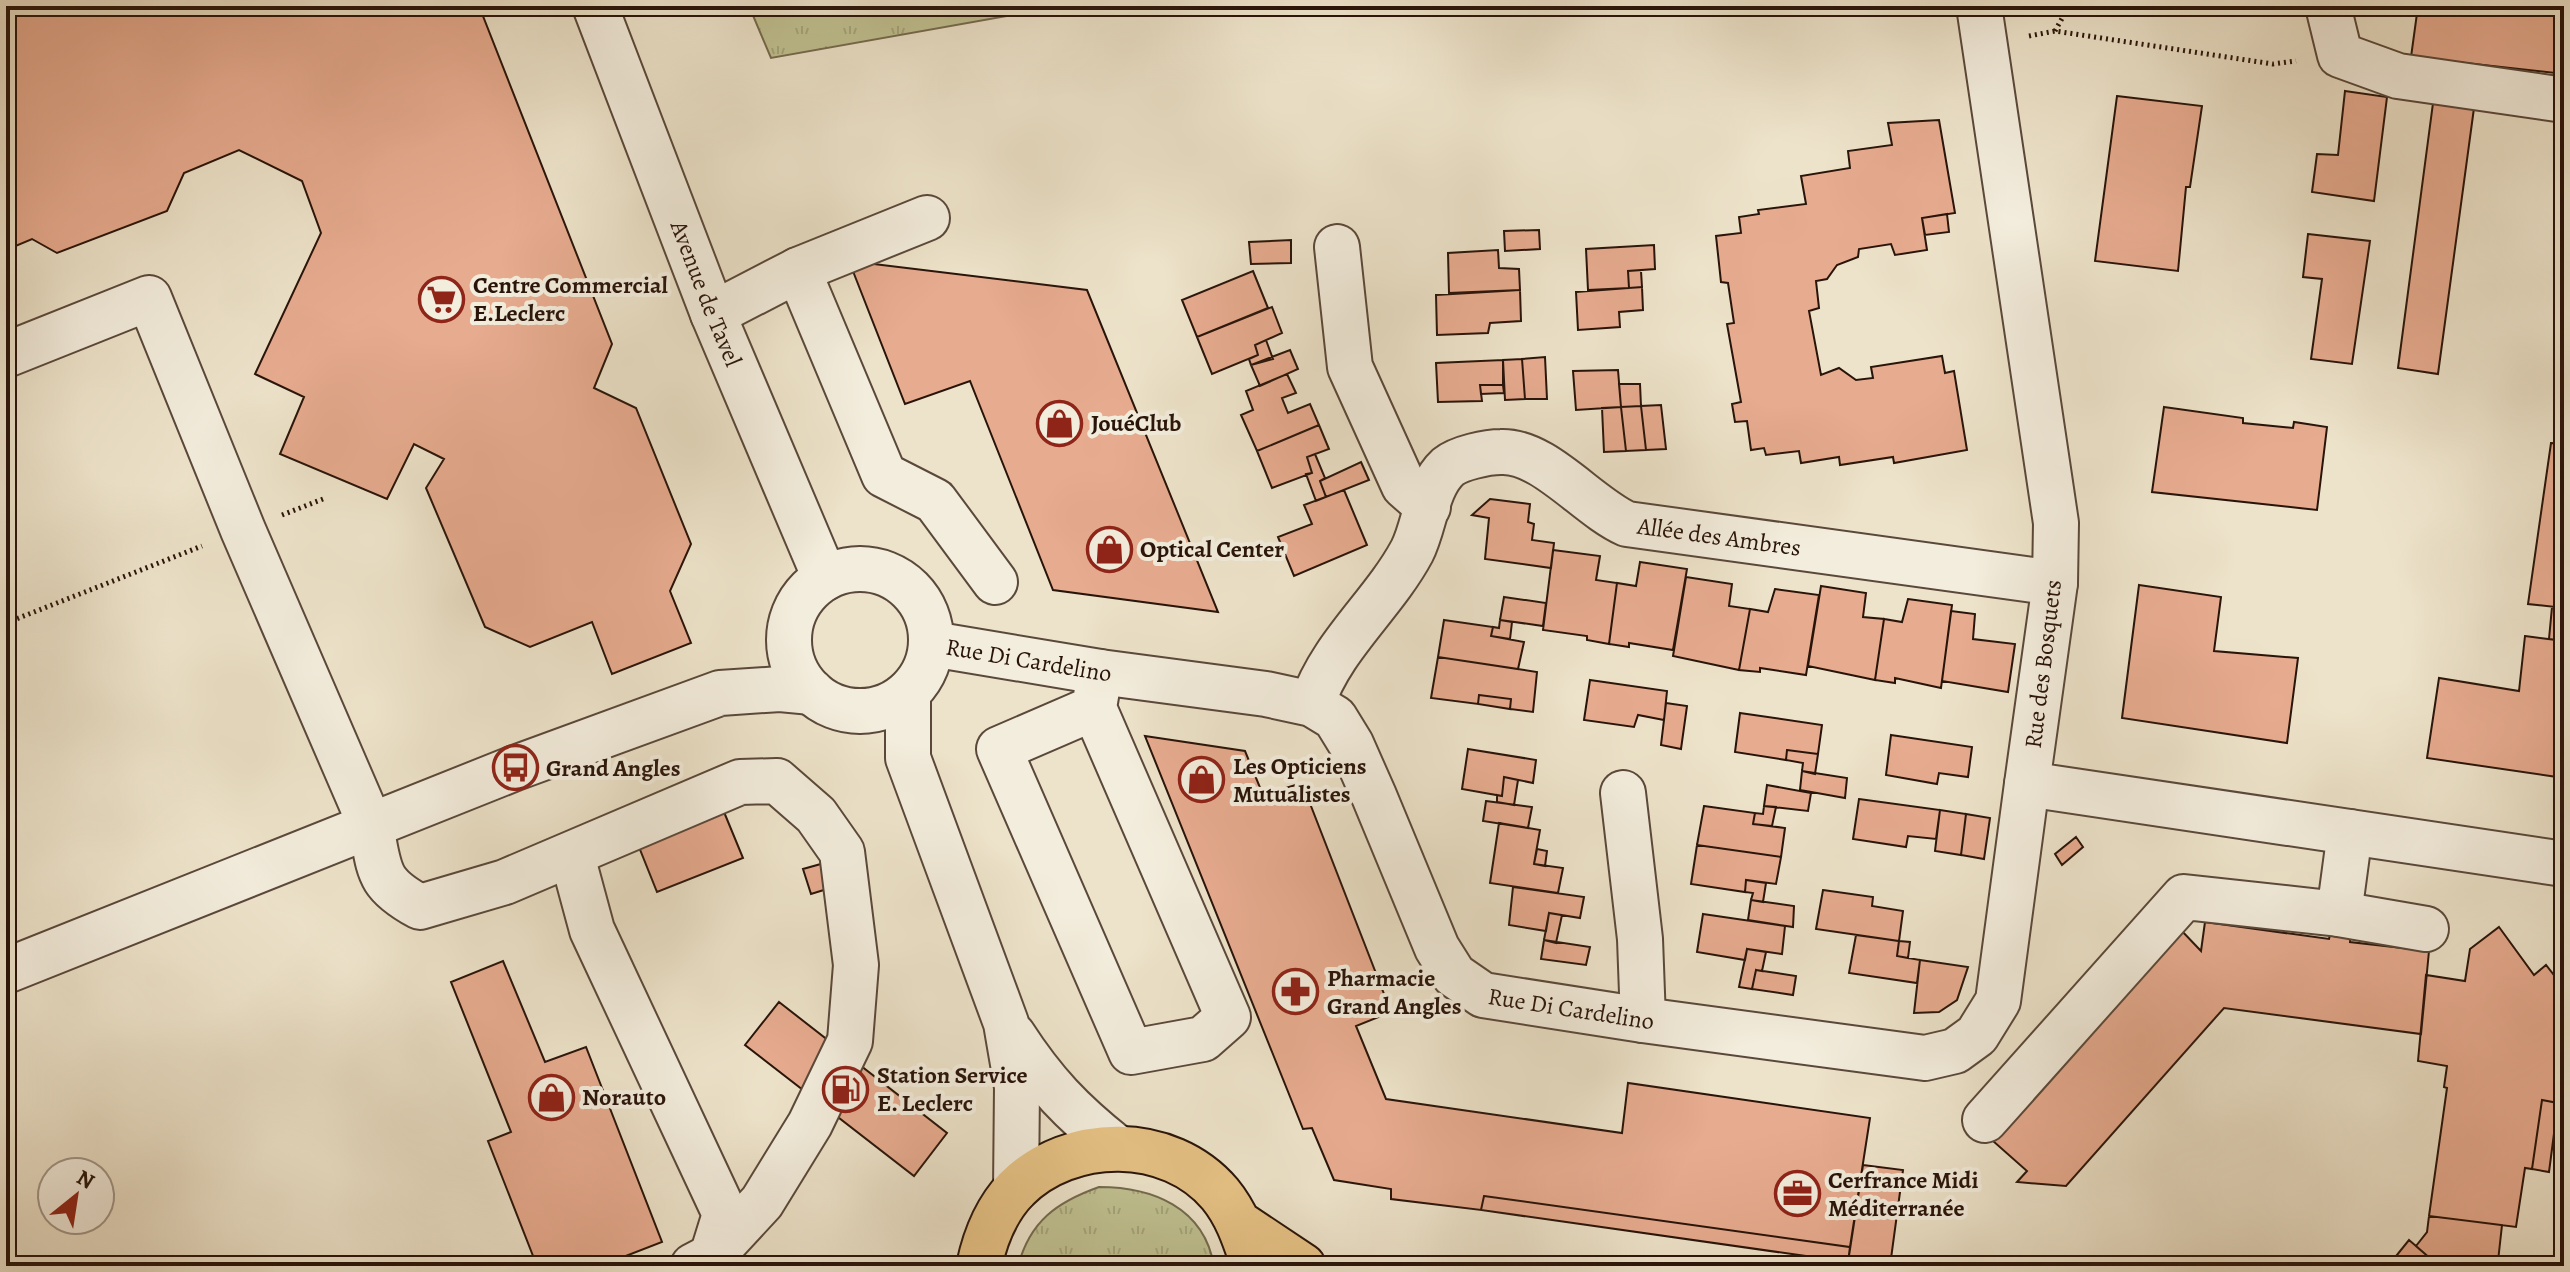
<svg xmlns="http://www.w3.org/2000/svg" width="2570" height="1272" font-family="Alegreya,serif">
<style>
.grass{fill:url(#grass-tufts);stroke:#746a4e;stroke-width:2}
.building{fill:#e7ab8f;stroke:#29140a;stroke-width:2}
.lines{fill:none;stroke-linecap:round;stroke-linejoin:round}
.minor-casing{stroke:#5a483a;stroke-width:48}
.major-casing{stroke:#29140a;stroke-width:48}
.path{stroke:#29140a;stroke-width:5;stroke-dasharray:2 4;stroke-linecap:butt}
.minor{stroke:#f3eddd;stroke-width:44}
.major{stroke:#e6c285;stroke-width:44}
.labels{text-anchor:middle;stroke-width:8;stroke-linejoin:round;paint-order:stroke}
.poi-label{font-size:24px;font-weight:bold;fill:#29140a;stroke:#f3eddd;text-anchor:start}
.street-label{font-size:24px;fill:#29140a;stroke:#f3eddd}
</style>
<defs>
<pattern id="grass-tufts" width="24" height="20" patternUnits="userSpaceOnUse" patternTransform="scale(2)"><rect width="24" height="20" fill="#c0c191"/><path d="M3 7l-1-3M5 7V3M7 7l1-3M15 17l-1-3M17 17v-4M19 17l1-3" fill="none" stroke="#a5a57c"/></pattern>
</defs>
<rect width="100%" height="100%" fill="#ede3ca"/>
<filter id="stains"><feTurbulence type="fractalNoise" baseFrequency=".0025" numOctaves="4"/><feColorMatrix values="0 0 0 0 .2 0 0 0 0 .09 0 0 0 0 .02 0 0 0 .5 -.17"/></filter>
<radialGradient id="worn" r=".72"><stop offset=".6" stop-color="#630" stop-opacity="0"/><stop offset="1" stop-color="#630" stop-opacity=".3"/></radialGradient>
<path class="grass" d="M749 6H1063L771 58Z
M1099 1187C1152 1187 1204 1207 1214 1266H1018C1030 1221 1057 1202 1099 1187Z"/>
<path class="building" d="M6 6H479L612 344 594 388 636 408 691 544 670 591 691 643 612 674 592 622 530 647 485 627 426 488 444 459 414 444 387 499 280 454 304 397 255 374 321 233 302 181 239 150 184 173 167 211 57 253 32 239 6 250Z
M2418 6H2564V74L2411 57Z
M2345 91 2387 97 2374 201 2312 192 2317 154 2338 155Z
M2117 96 2202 106 2190 187H2186L2178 271 2095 261Z
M2433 103 2474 108 2438 374 2398 368Z
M1939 120 1955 213 1922 218 1927 250 1895 255 1891 244 1859 249 1858 257 1837 265 1827 279 1816 281 1819 308 1809 311 1821 375 1839 368 1856 380 1873 378 1871 367 1942 356 1945 373 1954 371 1967 450 1894 463 1893 457 1840 465 1839 457 1801 463 1799 451 1766 455 1764 448 1751 450 1747 421 1735 422 1732 404 1741 402 1727 324 1734 323 1728 283 1721 282 1716 236 1741 233 1739 217 1759 214 1758 210 1806 204 1801 176 1850 168 1848 151 1892 145 1888 123Z
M1947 214 1949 232 1925 235 1922 218Z
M1539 230 1540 249 1505 251 1504 231Z
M2308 234 2370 241 2352 364 2311 359 2322 279 2303 277Z
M1291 240V263L1251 264 1249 242Z
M1654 245 1655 269 1628 271 1629 288 1588 290 1586 249Z
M1498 250 1499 268 1519 269 1520 290 1449 293 1448 253Z
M849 261 1087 290 1218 612 1053 590 970 381 905 404Z
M1253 271 1268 308 1197 337 1182 300Z
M1628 271H1641L1642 287 1629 288Z
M1642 287 1643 310 1619 312 1620 327 1578 330 1576 292Z
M1520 290 1521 321 1490 323 1488 333 1437 335 1436 295Z
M1272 307 1282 333 1255 345 1258 355 1212 374 1197 337Z
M1266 340 1273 359 1251 365 1249 359 1258 355 1255 345Z
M1290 350 1298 369 1260 386 1251 365Z
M1545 357 1547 399H1525L1522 359Z
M1522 359 1525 399 1505 400 1503 360Z
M1503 360V385H1480L1482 401 1438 402 1436 363Z
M1618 370 1621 407 1576 410 1573 371Z
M1287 374 1296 393 1282 398 1288 413 1310 404 1319 425 1257 451 1241 415 1253 410 1246 391Z
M1619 384H1640L1641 406 1621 407Z
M1480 385H1503L1504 393 1481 394Z
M1661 405 1666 449 1646 450 1641 406Z
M1641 406 1646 450 1626 451 1621 407Z
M1621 407 1626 451 1604 452 1602 408Z
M2164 407 2243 418V423L2293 428 2294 422 2327 427 2317 510 2152 492Z
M1319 425 1329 449 1307 457 1312 473 1272 488 1257 451Z
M2551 443 2564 444V608L2528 604Z
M1315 454 1325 478 1320 481 1326 497 1316 501 1306 474 1312 473 1307 457Z
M1361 462 1369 480 1326 497 1320 481Z
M1344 490 1367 545 1294 576 1278 537 1312 524 1304 505Z
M1490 499 1530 504 1528 522 1534 524 1532 540 1554 543 1551 568 1485 559 1489 518 1472 515Z
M1553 550 1600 556 1596 580 1617 583 1609 644 1587 640V636L1543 630Z
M1640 562 1687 569 1673 650 1629 643V647L1609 644 1617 583 1636 586Z
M1686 577 1732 584 1729 606 1750 609 1739 670 1673 656Z
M2139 585 2221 597 2214 651 2298 658 2287 743 2122 718Z
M1821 586 1866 593 1863 617 1884 619 1875 680 1808 666Z
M1775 589 1819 595 1806 675 1760 668V672L1739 670 1750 609 1768 612Z
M1504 597 1546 603 1543 626 1500 620Z
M1908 599 1952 605 1941 688 1895 678V683L1875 680 1884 619 1902 622Z
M2552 607 2564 608V641L2549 639Z
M1951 611 1975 614 1973 639 2015 644 2008 692 1942 681Z
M1444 620 1493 627 1491 636 1524 642 1518 669 1438 657Z
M1500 620 1512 622 1510 639 1491 636 1493 627 1499 628Z
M2525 636 2564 641V778L2427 758 2439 678 2519 691Z
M1438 657 1537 672 1533 712 1510 709 1511 699 1479 695 1478 704 1431 698Z
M1590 680 1667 691 1664 720 1638 715 1634 727 1584 720Z
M1479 695 1511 699 1510 709 1478 704Z
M1666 703 1687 706 1681 749 1661 745Z
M1740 713 1822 725 1818 754 1787 750 1786 760 1735 752Z
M1891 735 1972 747 1968 777 1939 773 1937 784 1886 775Z
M1145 736 1245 751 1263 795 1302 783 1391 1012 1356 1026 1386 1099 1622 1133 1628 1083 1870 1118 1850 1247 1484 1196 1481 1210 1391 1199V1189L1334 1180 1312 1128 1303 1129Z
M1468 749 1536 760 1533 783 1504 777 1502 796 1462 789Z
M1787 750 1818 754 1815 774 1802 771 1803 763 1786 760Z
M1802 771 1847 778 1845 798 1800 790Z
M1504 777 1518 780 1514 805 1497 802V795L1502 796Z
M1767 785 1811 793 1808 811 1764 806Z
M1859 799 1940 810 1936 839 1908 836 1906 847 1853 839Z
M1486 801 1532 807 1528 828 1483 821Z
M1704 806 1755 813 1753 824 1785 828 1781 857 1697 845Z
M1764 806 1776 807 1772 826 1753 824 1755 813 1763 814Z
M1940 810 1966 814 1961 855 1935 851Z
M724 812 743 858 657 892 639 847Z
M1966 814 1990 818 1984 859 1961 855Z
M1499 823 1540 830 1534 864 1563 868 1558 893 1490 883Z
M2076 837 2083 847 2062 865 2055 854Z
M1697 845 1781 857 1776 884 1746 880 1745 892 1691 884Z
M1537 849 1547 851 1545 866 1534 864Z
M835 860 843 884 811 894 803 869Z
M1746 880 1766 883 1763 902 1751 900 1753 893 1745 892Z
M1513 887 1584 897 1580 918 1549 913 1546 931 1509 925Z
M1823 890 1873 897 1872 906 1903 911 1899 941 1816 929Z
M1751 900 1794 906 1793 927 1748 920Z
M1549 913 1562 915 1556 943 1544 940Z
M1703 914 1785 926 1782 954 1747 949 1745 960 1697 952Z
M2205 922 2329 939 2332 927 2351 930 2350 942 2429 951 2421 1034 2224 1008 2066 1186 2017 1182 2027 1171 1993 1141 2180 929 2201 951Z
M2499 927 2534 975 2546 965 2564 988V1059L2558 1103 2542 1100 2532 1169 2525 1168 2516 1227 2429 1216 2447 1088 2444 1087 2447 1066 2418 1061 2426 975 2465 981 2470 949Z
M1856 935 1899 941 1897 956 1920 960 1917 983 1849 973Z
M1544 940 1590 947 1586 965 1541 959Z
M1899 941 1910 942 1908 958 1897 956Z
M1747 949 1766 952 1762 971 1756 970 1752 989 1739 987Z
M1920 960 1968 967 1957 1000 1939 1012 1914 1013Z
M503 961 545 1062 586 1047 662 1242 600 1266H537L488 1141 511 1132 451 982Z
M1756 970 1796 976 1793 995 1752 989Z
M779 1002 947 1133 914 1176 745 1045Z
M2542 1100 2558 1103 2549 1172 2532 1169Z
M1863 1165 1903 1170 1890 1266 1848 1262Z
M1484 1196 1850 1247 1848 1262 1481 1210Z
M2429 1216 2502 1225 2498 1261 2494 1266H2439L2416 1246 2427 1232Z
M2409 1240 2416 1246 2439 1266H2388Z"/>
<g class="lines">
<defs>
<g id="minor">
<path id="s1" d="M595 6 713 314 825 578"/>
<path d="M1979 6 2056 523 2055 583 2027 784 2564 864"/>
<path d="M2328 6 2340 55 2398 76 2564 100"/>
<path d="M1337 247 1350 367 1404 486 1428 507"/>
<path d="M798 270 884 475 935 501 995 582"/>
<path d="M713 314 798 270 927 218"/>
<path d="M6 355 149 298 243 530 371 826C380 871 376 883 420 907L505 882 740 782 777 781 816 815 842 852 856 965 850 1041 810 1124 762 1202 712 1256 693 1266"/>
<circle cx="860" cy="640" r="71"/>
<path id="s2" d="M932 644 1100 672 1266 694 1312 704 1335 718 1351 744 1374 796 1437 948 1454 975 1483 995 1643 1020 1925 1058 1955 1051 1977 1035 1998 1001 2027 784"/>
<path d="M908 693V758L1006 1023 1017 1087 1016 1189"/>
<path id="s3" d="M1312 704C1331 646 1383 605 1412 551 1425 526 1426 487 1448 467 1459 458 1487 452 1501 452 1544 450 1588 507 1627 524L2055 583"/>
<path d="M1094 708 1228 1017 1203 1039 1131 1052 999 749 1094 708 1100 672"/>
<path d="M1623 793 1640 939 1643 1020"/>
<path d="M572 856 592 930 725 1214 712 1256"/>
<path d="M2339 914 2426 929"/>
<path d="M6 971 515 768 720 693 780 689 812 692"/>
<path d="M1013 1035C1044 1083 1072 1112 1116 1147"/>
<path d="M1985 1120 2184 897 2339 914 2350 832"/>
</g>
<path id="major" d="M1240 1224 1303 1266
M979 1266C985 1238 995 1211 1016 1189 1070 1135 1169 1134 1220 1194 1238 1216 1245 1240 1254 1266"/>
</defs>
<use href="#minor" class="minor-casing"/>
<use href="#major" class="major-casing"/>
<path class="path" d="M2055 31 2069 6
M2029 36 2055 31 2273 64 2296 61
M282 515 323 499
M6 623 202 546"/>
<use href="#minor" class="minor"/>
<use href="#major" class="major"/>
</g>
<defs>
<symbol id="supermarket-ring" viewBox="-11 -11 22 22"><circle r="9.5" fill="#f3eddd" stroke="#8f2418" stroke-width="1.5"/><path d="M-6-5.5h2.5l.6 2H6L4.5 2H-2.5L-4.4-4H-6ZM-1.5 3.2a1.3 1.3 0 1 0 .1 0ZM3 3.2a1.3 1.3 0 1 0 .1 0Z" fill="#8f2418"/></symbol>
<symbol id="shop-ring" viewBox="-11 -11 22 22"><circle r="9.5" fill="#f3eddd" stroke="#8f2418" stroke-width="1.5"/><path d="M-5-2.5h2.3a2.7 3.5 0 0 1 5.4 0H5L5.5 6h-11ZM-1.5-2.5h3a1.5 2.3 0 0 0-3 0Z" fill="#8f2418"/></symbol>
<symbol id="bus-ring" viewBox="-11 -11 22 22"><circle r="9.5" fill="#f3eddd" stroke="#8f2418" stroke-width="1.5"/><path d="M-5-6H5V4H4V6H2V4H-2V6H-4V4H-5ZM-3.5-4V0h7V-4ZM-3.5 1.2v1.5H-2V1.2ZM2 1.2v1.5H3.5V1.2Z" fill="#8f2418"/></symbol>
<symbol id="pharmacy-ring" viewBox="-11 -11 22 22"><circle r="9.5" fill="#f3eddd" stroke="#8f2418" stroke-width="1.5"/><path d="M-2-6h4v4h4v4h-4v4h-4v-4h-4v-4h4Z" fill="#8f2418"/></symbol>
<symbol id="fuel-ring" viewBox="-11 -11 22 22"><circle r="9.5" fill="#f3eddd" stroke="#8f2418" stroke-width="1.5"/><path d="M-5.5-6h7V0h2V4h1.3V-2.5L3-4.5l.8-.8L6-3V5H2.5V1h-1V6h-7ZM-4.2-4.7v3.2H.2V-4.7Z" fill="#8f2418"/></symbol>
<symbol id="office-ring" viewBox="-11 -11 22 22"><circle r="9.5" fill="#f3eddd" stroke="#8f2418" stroke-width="1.5"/><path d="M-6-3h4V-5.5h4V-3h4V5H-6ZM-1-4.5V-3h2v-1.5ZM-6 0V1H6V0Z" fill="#8f2418"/></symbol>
</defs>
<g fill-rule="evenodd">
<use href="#supermarket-ring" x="416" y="274" width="51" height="51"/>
<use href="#shop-ring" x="1034" y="398" width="51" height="51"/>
<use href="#shop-ring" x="1084" y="524" width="51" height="51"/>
<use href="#bus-ring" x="490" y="742" width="51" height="51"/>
<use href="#shop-ring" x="1176" y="754" width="51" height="51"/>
<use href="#pharmacy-ring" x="1270" y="966" width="51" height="51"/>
<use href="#fuel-ring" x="820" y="1064" width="51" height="51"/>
<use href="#shop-ring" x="526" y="1072" width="51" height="51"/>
<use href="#office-ring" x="1772" y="1168" width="51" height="51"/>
</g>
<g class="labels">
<g class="poi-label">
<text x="473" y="293">Centre Commercial<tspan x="473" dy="28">E.Leclerc</tspan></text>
<text x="1091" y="431">JouéClub</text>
<text x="1140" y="557">Optical Center</text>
<text x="1233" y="774">Les Opticiens<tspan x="1233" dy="28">Mutualistes</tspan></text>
<text x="546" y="776">Grand Angles</text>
<text x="1327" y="986">Pharmacie<tspan x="1327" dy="28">Grand Angles</tspan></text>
<text x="877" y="1083">Station Service<tspan x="877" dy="28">E. Leclerc</tspan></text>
<text x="582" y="1105">Norauto</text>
<text x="1828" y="1188">Cerfrance Midi<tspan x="1828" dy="28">Méditerranée</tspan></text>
</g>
<g class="street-label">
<text dy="8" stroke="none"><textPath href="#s1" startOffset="308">Avenue de Tavel</textPath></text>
<text dy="8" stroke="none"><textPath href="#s3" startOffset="572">Allée des Ambres</textPath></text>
<text dy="8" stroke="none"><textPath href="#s2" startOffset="98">Rue Di Cardelino</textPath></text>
<text transform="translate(2043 664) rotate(-83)" y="8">Rue des Bosquets</text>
<text dy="8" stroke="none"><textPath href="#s2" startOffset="820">Rue Di Cardelino</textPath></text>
</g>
</g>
<rect width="2570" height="1272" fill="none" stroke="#ede3ca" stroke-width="32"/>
<rect x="8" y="8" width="2554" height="1256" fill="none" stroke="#29140a" stroke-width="4"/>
<rect x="16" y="16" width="2538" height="1240" fill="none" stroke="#29140a" stroke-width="2"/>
<g transform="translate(76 1196) rotate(30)"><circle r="38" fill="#f3eddd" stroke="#a29689" stroke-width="2"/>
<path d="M0-6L14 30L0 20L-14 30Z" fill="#8f2418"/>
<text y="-12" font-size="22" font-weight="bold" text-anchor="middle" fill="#29140a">N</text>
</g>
<rect width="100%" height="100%" filter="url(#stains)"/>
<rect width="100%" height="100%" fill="url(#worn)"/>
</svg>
